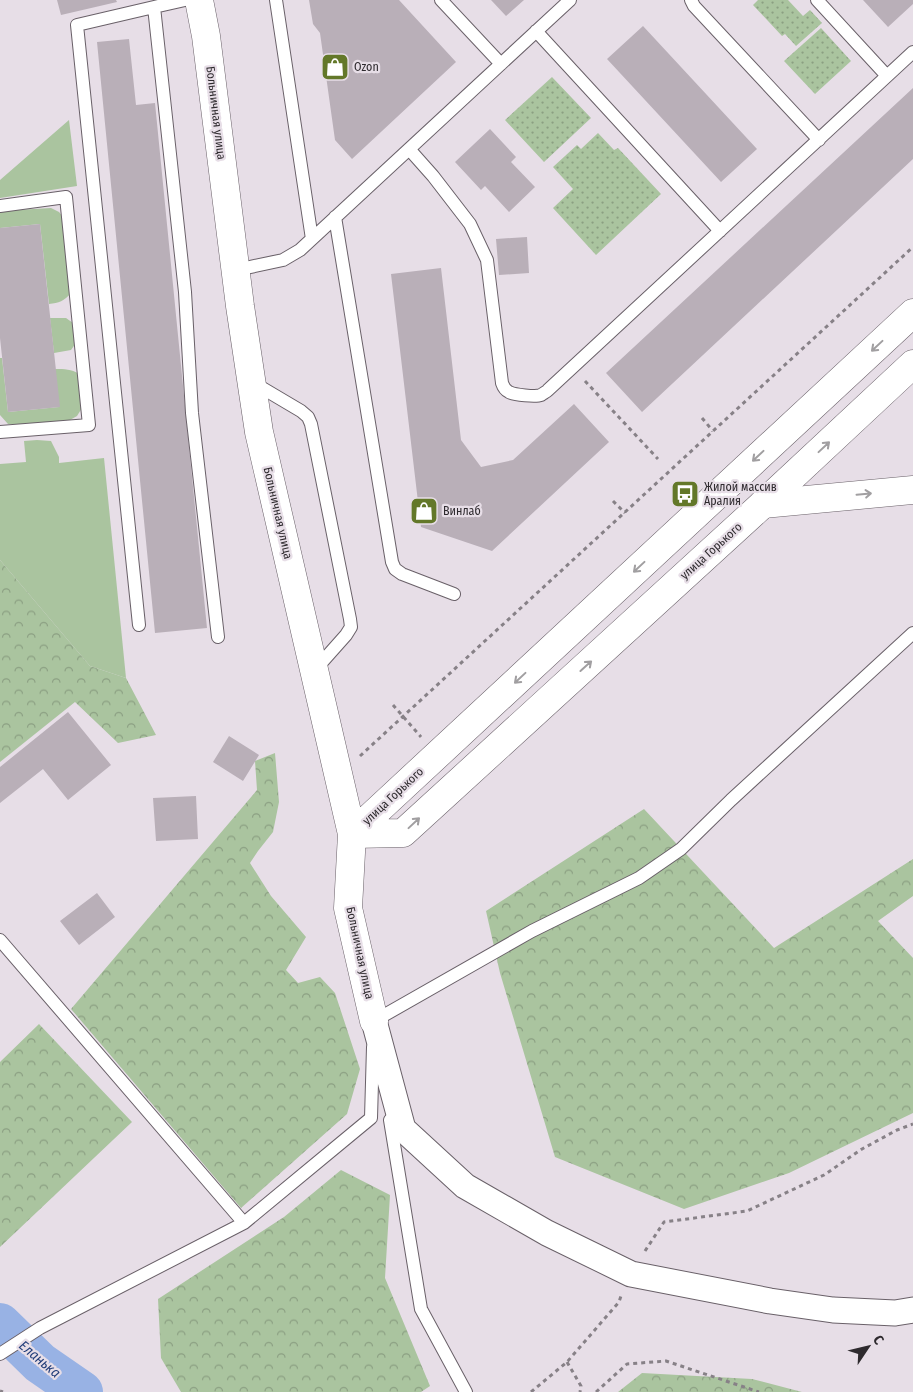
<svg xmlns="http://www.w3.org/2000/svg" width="913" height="1392" font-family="'Fira Sans Condensed',sans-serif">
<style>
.grass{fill:#aac49f}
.forest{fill:url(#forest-crowns)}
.park{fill:url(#park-dots)}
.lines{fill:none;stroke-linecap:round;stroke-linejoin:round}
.river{stroke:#98b2e4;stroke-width:42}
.building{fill:#b9afb8}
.service-casing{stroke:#696068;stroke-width:14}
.minor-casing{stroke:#696068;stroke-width:27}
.tertiary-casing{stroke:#696068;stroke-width:29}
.secondary-casing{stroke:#696068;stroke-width:29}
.path{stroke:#878187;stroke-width:3;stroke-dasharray:4 4;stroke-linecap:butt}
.service{stroke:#fff;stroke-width:12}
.minor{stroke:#fff;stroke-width:25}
.tertiary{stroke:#fff;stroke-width:28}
.secondary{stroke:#fff;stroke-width:28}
.oneway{stroke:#a19fa1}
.labels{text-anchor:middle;stroke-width:4.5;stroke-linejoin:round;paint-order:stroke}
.poi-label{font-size:12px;fill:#2e2a2e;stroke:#e7dee7;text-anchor:start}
.street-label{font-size:12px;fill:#2e2a2e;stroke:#e7dee7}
.water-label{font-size:14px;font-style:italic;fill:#213d79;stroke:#e7dee7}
</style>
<defs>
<pattern id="forest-crowns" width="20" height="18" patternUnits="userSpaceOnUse" patternTransform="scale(1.25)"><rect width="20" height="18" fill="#aac49f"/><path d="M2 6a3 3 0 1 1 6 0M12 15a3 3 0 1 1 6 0" fill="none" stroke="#8b9f82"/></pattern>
<pattern id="park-dots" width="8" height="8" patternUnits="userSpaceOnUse" patternTransform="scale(1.25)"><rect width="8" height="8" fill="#aac49f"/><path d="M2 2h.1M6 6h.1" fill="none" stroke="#8b9f82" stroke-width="1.8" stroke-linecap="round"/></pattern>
</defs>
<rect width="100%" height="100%" fill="#e7dee7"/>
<path class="grass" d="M69 120 77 186 0 198V180Z
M51 208 59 212 63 217 71 293C64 301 59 303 49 304L40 224 0 228V211Z
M50 318H66L73 323 76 343 71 350 54 353Z
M0 358H2L8 412 59 407 55 369C65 369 71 369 79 374L82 408 77 416 70 420 25 424H8L0 415Z
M37 440 51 441 59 457V463L104 458 126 678 90 666 0 560V464L26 462 24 441Z"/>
<path class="forest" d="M0 560 90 666 126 678 156 735 118 743 75 702 0 762Z
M275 753 279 802 273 832 258 851 250 863 271 896 306 937 286 970 298 983 320 977 335 993 360 1069 347 1114 241 1208 71 1009 257 790 255 761Z
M644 809 774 948 913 859V896L878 921 913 958V1113L789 1173 684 1209 555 1157 500 973 486 911Z
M39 1024 132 1122 0 1247V1062Z
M341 1170 390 1195 385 1278 430 1386 421 1392H181L161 1358 158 1299 284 1217Z
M642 1373 752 1379 802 1392H618Z"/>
<path class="park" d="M758 0H788L803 16 810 10 822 23 796 46 785 34 782 36 753 5Z
M821 28 851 61 815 94 784 61Z
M552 77 591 118 544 162 505 120Z
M598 133 614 150 618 148 661 194 596 255 553 208 573 189 553 167 577 145 581 149Z"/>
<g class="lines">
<path class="river" d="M0 1324 40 1363 82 1392"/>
</g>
<path class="building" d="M57 0H116L117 2 61 15Z
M309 0H399L456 62 352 159 335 140 320 33 313 24Z
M491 0H524L506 16Z
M863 0H913V4L888 27Z
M643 26 757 149 721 182 607 59Z
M129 39 136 105 155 103 207 628 155 633 97 42Z
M913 88V159L642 412 606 373Z
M490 129 516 157 511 162 535 187 509 212 485 186 481 190 455 162Z
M40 224 60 407 8 412 0 338V228Z
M527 237 529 273 499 275 496 239Z
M441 268 461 440 481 467 513 460 574 404 609 442 492 551 421 527 391 274Z
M68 712 111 765 68 800 43 769 0 803V767Z
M229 736 259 755 243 781 213 762Z
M196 796 198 839 156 841 153 798Z
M97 893 115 917 79 945 60 921Z"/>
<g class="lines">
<defs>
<path id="service" d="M185 0 154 7 185 292 192 413 218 637
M276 0 312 239
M441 0 501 64
M691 0 694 6 819 140
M817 0 887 76
M536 31 720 231
M409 149 433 176 470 224 487 260 502 383C503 386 505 390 509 392 514 395 536 397 541 395 542 394 548 391 548 390L913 52
M0 206 66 197 89 425 0 432
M335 217 392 562 395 569 402 574 454 594
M236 270 283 260 300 250 570 0
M252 382 301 411 308 417 311 424 350 619 351 627 346 635 314 671
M139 625 77 25 154 7
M0 940 244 1223
M374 1021 532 931 639 878 681 849 731 800 913 633
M390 1120 421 1309 466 1392
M0 1354 40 1328 244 1223 371 1118 373 1047"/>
<path id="minor" d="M374 1021 403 1129 465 1186 547 1233 631 1274 770 1301 833 1310 895 1313 913 1310"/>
<path id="tertiary" d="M763 504 913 490"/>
<path id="secondary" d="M199 0 206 36 240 306 259 432 352 834 348 908 374 1021
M352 834 913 313
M352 834 403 833 763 504 913 364"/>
</defs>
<use href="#service" class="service-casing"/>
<use href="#minor" class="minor-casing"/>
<use href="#tertiary" class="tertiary-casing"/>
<use href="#secondary" class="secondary-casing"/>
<path class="path" d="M585 381 658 459
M702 418 713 431
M613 501 625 513
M393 705 421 737
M360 756 913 247
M645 1251 664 1222 747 1211 824 1175 862 1149 897 1130 913 1124
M567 1362 581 1386 580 1392
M0 1391 3 1392
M531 1392 567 1362 619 1302 621 1296
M596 1392 627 1364 666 1361 759 1392"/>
<use href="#service" class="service"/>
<use href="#minor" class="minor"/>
<use href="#tertiary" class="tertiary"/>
<use href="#secondary" class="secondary"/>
</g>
<defs><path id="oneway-shaft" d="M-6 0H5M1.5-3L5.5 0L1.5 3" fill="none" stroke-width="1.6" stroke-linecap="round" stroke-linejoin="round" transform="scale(1.25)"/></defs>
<g class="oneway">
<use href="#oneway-shaft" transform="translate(877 346) rotate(137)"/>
<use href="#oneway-shaft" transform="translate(824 447) rotate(-43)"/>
<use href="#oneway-shaft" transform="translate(758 456) rotate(137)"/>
<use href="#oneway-shaft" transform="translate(864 494) rotate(-5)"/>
<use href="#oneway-shaft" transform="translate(639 567) rotate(137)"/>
<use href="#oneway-shaft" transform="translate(586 666) rotate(-42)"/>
<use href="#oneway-shaft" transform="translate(520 678) rotate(137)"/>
<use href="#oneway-shaft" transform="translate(414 823) rotate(-43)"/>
</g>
<defs>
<symbol id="shop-square" viewBox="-11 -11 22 22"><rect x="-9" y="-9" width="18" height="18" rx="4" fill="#637829" stroke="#e7dee7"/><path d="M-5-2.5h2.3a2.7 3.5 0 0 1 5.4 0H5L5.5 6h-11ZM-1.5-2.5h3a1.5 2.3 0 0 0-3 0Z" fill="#fff"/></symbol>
<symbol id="bus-square" viewBox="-11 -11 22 22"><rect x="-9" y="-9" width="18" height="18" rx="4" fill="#637829" stroke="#e7dee7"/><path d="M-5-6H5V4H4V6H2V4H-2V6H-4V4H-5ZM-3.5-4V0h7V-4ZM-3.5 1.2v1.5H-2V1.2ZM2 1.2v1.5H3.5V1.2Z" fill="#fff"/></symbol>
</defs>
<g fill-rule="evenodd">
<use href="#shop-square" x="319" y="51" width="32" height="32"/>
<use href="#bus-square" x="669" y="478" width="32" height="32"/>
<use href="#shop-square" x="408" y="495" width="32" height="32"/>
</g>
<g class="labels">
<g class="poi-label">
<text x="354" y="71">Ozon</text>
<text x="704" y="491">Жилой массив<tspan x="704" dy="14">Аралия</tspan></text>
<text x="443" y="515">Винлаб</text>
</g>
<g class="street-label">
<text transform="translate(216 113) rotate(83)" y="4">Больничная улица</text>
<text transform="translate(278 513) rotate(77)" y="4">Больничная улица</text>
<text transform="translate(711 551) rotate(-42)" y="4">улица Горького</text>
<text transform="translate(393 796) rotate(-43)" y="4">улица Горького</text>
<text transform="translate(360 953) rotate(78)" y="4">Больничная улица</text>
</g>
<g class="water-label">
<text transform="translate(40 1359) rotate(40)" y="5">Еланька</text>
</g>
</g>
<g transform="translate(868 1347) rotate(55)" stroke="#e7dee7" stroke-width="4" paint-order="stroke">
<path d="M0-4L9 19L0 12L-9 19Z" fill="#2e2a2e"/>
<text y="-8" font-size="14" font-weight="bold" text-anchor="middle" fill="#2e2a2e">С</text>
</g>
</svg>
